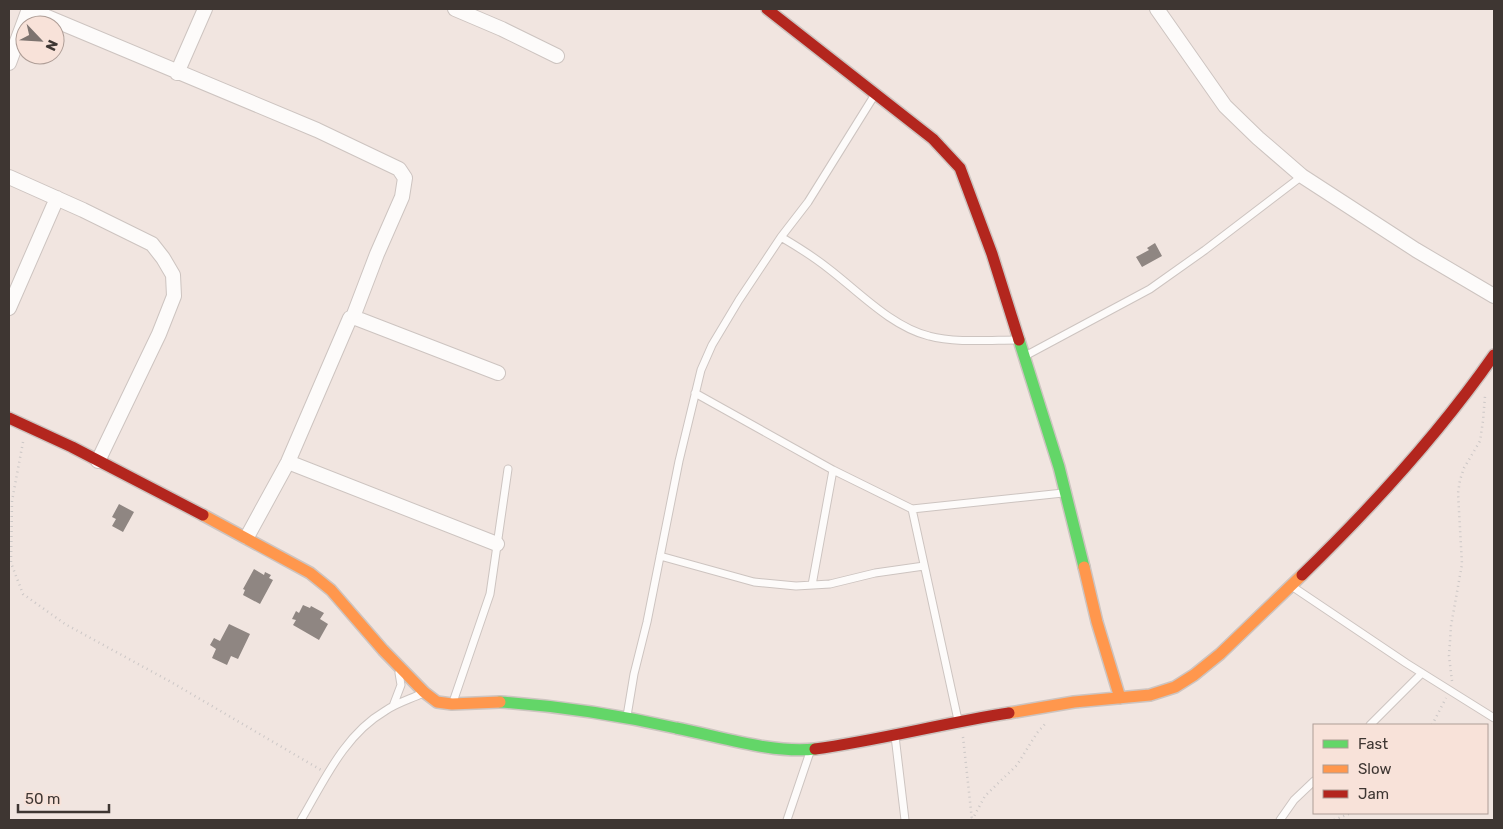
<svg xmlns="http://www.w3.org/2000/svg" width="1503" height="829" font-family="Rubik,sans-serif">
<style>
.building{fill:#8f8682}
.lines{fill:none;stroke-linecap:round;stroke-linejoin:round}
.lane-casing{stroke:#cdc4c0;stroke-width:9}
.street-casing{stroke:#cdc4c0;stroke-width:16}
.fast-casing{stroke:#cdc4c0;stroke-width:14}
.slow-casing{stroke:#cdc4c0;stroke-width:14}
.jam-casing{stroke:#cdc4c0;stroke-width:14}
.path{stroke:#ccc7c6;stroke-width:2.5;stroke-dasharray:1 4;stroke-linecap:butt}
.lane{stroke:#fdfbfa;stroke-width:7}
.street{stroke:#fdfbfa;stroke-width:14}
.fast{stroke:#63d668;stroke-width:11}
.slow{stroke:#ff974d;stroke-width:11}
.jam{stroke:#b3261e;stroke-width:11}
</style>
<rect width="100%" height="100%" fill="#f1e5e0"/>
<path class="building" d="M1155 243 1162 256 1142 267 1136 257 1149 250 1147 248Z
M119 504 134 512 123 532 112 526 116 519 112 517Z
M254 569 264 575 265 572 271 575 269 578 273 580 260 604 243 595 245 590 243 589Z
M303 605 310 608 311 606 324 613 320 619 328 624 319 640 293 625 296 620 292 619 296 611 299 613Z
M229 624 250 634 238 659 231 656 227 665 212 658 216 649 210 645 214 638 220 641Z"/>
<g class="lines">
<defs>
<path id="lane" d="M781 237C798 247 814 257 829 269 859 292 892 327 929 336 954 343 991 340 1017 340
M1025 356 1150 289 1205 250 1302 176
M695 393 833 470 912 509 1063 493
M912 509 958 720
M660 556 754 582 796 586 830 584 875 573 924 566
M812 585 833 470
M1293 587 1406 663 1494 718
M453 702 490 594 508 469
M393 706 401 685 399 673
M627 716 634 674 647 622 679 461 701 370 712 345 739 300 781 237 808 202 874 96
M1370 725 1422 673
M895 736 905 820
M301 820C324 781 344 735 385 711 396 703 411 699 423 693
M787 820 810 752
M1280 820 1294 800 1314 781"/>
<path id="street" d="M28 9 317 130 399 169 405 178 402 197 377 254 353 317
M455 9 502 29 557 56
M1157 9 1225 106 1258 138 1302 176 1416 250 1494 296
M9 63 29 9
M177 73 205 9
M9 177 83 210 152 244 163 258 173 275 174 296 159 334 98 461
M9 308 57 198
M288 462 497 544
M247 537 288 462 350 318 353 317 498 373"/>
<path id="fast" d="M1019 340 1059 467 1084 567
M500 702C559 706 618 715 676 728 718 736 773 754 815 749"/>
<path id="slow" d="M203 515 310 573 331 590 383 650 424 692 437 702 452 704 500 702
M1084 567 1097 622 1120 698
M1009 713 1074 702 1150 695 1175 687 1194 675 1220 654 1302 575"/>
<path id="jam" d="M767 9 933 139 960 168 992 254 1019 340
M9 418 72 447 203 515
M1302 575C1372 507 1438 435 1494 355
M815 749C880 740 944 723 1009 713"/>
</defs>
<use href="#lane" class="lane-casing"/>
<use href="#street" class="street-casing"/>
<use href="#fast" class="fast-casing"/>
<use href="#slow" class="slow-casing"/>
<use href="#jam" class="jam-casing"/>
<path class="path" d="M23 442 12 501 11 563 23 594 65 624 171 682 321 770
M1452 681 1449 656 1451 626 1462 564 1458 493 1460 480 1464 468 1480 441 1483 421 1485 396
M1432 725 1446 698
M963 737 972 820
M972 820 985 796 1017 765 1037 733 1045 724
M1334 820 1351 813"/>
<use href="#lane" class="lane"/>
<use href="#street" class="street"/>
<use href="#fast" class="fast"/>
<use href="#slow" class="slow"/>
<use href="#jam" class="jam"/>
</g>
<rect width="1503" height="829" fill="none" stroke="#3e3632" stroke-width="20"/>
<rect x="1313" y="724" width="175" height="90" fill="#f8e2d9" stroke="#ae9d96"/>
<rect x="1323" y="740" width="25" height="8" fill="#63d668" stroke="#ae9d96"/>
<text x="1358" y="749" font-size="15" fill="#3e3632">Fast</text>
<rect x="1323" y="765" width="25" height="8" fill="#ff974d" stroke="#ae9d96"/>
<text x="1358" y="774" font-size="15" fill="#3e3632">Slow</text>
<rect x="1323" y="790" width="25" height="8" fill="#b3261e" stroke="#ae9d96"/>
<text x="1358" y="799" font-size="15" fill="#3e3632">Jam</text>
<g transform="translate(40 40) rotate(115)"><circle r="24" fill="#f8e2d9" stroke="#ae9d96"/>
<path d="M0-4L9 19L0 12L-9 19Z" fill="#7d736f"/>
<text y="-8" font-size="14" font-weight="bold" text-anchor="middle" fill="#3e3632">N</text>
</g>
<path d="M18 804v8h91v-8" fill="none" stroke="#3e3632" stroke-width="2.5"/>
<text x="25" y="804" font-size="15" fill="#3e3632" stroke="#f8e2d9" stroke-width="4" paint-order="stroke">50 m</text>
</svg>
